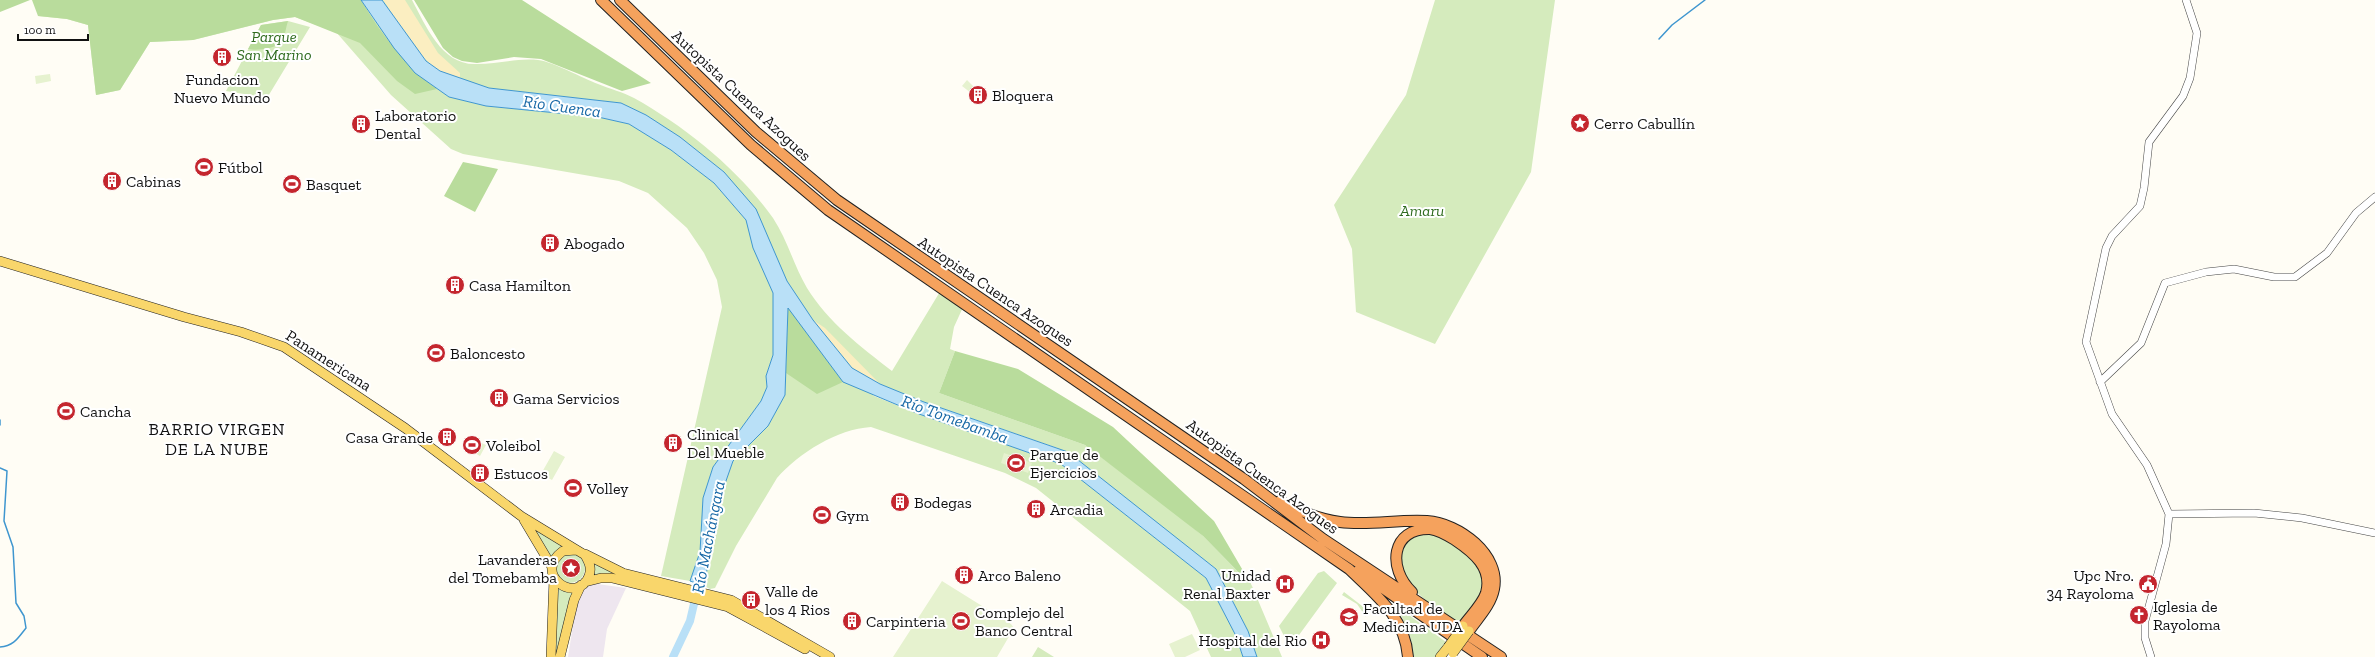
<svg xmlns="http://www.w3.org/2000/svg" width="2375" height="657" font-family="'Zilla Slab',serif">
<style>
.industrial{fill:#eee6ef}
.green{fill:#d5ebbd}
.forest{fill:#b9dc9c}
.sand{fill:#fbeec1}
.pitch{fill:#e6f2cf}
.water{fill:#b9e0f7;stroke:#3f96cf}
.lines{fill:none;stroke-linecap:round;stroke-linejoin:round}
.stream{stroke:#3f96cf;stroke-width:1.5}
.river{stroke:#b9e0f7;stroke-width:8}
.minor-casing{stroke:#444;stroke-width:8}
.major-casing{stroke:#222;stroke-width:10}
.highway-casing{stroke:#222;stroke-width:12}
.minor{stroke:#fff;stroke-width:7}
.major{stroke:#f9d66b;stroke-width:9}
.highway{stroke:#f5a25d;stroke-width:10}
.major-bridge-casing{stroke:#222;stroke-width:10;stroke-linecap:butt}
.major-bridge{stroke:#f9d66b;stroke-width:9}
.labels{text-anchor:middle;stroke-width:4;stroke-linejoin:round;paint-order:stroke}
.park-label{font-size:16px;font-style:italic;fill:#2f6b1f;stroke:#fff}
.poi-label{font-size:16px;fill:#111;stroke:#fff;text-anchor:start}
.street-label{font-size:16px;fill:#111;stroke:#fff}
.water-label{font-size:17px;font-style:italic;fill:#1768a6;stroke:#fff}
.neighbourhood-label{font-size:17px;letter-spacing:1px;fill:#111;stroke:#fff}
</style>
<rect width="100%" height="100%" fill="#fffdf5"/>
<path class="industrial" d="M590 583 626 588 607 629 603 657H568L578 594Z"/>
<path class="green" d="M361 0 370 14 415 73 449 97 486 106 598 117 629 124 671 150 714 183 746 220 759 262 773 292V355L766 376 767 387 761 401 713 467 703 499 700 553 690 581 661 576 722 307 717 280 704 253 687 228 648 193 619 181 463 154 451 149 391 95 336 32 295 17 273 20 193 40 150 42 120 90 96 95 88 25 67 19 38 16Z
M382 0H412C426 26 442 66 477 64 498 64 517 58 538 60 554 62 582 78 598 84 610 89 623 92 634 98 686 127 739 170 773 218 787 239 794 266 807 288 828 322 861 347 892 371L941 290 964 305 954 327 950 349 955 351 939 393 1085 445 1163 503 1203 536 1252 586 1282 657H1257L1248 631 1216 569 1057 448 924 402 880 384 852 368 813 320 787 281 770 245 724 172 680 137 646 115 621 103 489 88 457 78 426 61Z
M1435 0H1555L1531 172 1435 344 1356 312 1352 249 1334 205 1406 95Z
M288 21 310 27 267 98 226 91 261 25Z
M788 307 874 396 919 414 1061 464 1206 578 1236 636 1243 657H1211L1190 611 1036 488 1005 473 871 427C837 429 799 453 777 478L736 546 715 588 710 589 704 586 720 498 733 461 768 426 785 395Z
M531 524 564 546 550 558Z
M1433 532C1454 545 1497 566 1480 598 1475 607 1465 616 1458 624 1437 608 1400 588 1401 558 1401 538 1417 536 1433 532Z
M555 568a15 15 0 1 1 30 0a15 15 0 1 1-30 0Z
M591 563 621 574 592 577Z
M1324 571 1337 583 1291 646H1289L1279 626 1318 573Z
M556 587 573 590 557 657H555Z
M1344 592 1366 609 1364 611 1366 617 1357 604 1342 595Z
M1395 605 1446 642 1435 657H1413C1413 637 1405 622 1395 605Z
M1038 647 1054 657H1032Z"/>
<path class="forest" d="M0 0H30L0 12Z
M32 0H361C381 34 405 65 437 89L415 94 397 81 360 43 295 17 273 20 193 40 150 42 120 90 96 95 88 25 67 19 38 16Z
M414 0H522L651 83 622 91 541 59 514 57 477 63 462 61 453 57 443 48Z
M288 21C286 27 285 37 281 42 275 49 257 51 248 49L261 25Z
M463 162 498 169 475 212 444 196Z
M788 307 843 382 817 394 786 373Z
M955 351 1018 369 1113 427 1214 521 1252 586 1203 536 1085 445 939 393Z"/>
<path class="sand" d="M383 0H405L438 53 460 73V78C421 71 404 29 383 0Z
M813 320 825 328 880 384 865 376 848 371Z"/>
<path class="pitch" d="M50 74 51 81 36 84 35 76Z
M195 78H209V86H195Z
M967 80 975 88 971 93 962 86Z
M205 161 210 164 204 174 199 171Z
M436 344 444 348 435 363 428 358Z
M472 437 478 441 472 452 466 448Z
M479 442 486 445 480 456 473 452Z
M554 451 565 457 552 480 541 474Z
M1004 453 1032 463 1028 473 1001 463Z
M942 581 1011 624 1014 628 997 657H893Z
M1192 634 1200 650 1185 657H1175L1169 644Z"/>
<path class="water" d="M361 0H382L426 61 440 71 489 88 621 103 646 115 680 137 724 172 756 209 787 281 813 320 852 368 880 384 924 402 1068 452 1216 569 1248 631 1257 657H1243L1236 636 1206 578 1061 464 919 414 843 382 788 308 785 395 768 426 733 461 720 498 704 586 690 581 700 552 703 498 713 467 761 401 767 387 766 376 773 355V293L753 248 746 220 714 183 671 150 629 124 598 117 486 106 449 97 415 73 394 48Z"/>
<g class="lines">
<path class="stream" d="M1659 39 1672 25 1705 0
M0 420V425
M0 468 7 471 4 521 13 547 16 603 24 616 26 628C18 638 14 646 0 647"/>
<path class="river" d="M673 657 690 621 701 574"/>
<defs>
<path id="minor" d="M2100 382 2141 343 2165 283 2206 272 2234 269 2274 277H2295L2327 253 2356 213 2375 197
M2169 514 2254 513 2302 518 2375 533
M2151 657 2145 638V621L2166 544 2169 514 2147 465 2112 414 2086 342 2106 248 2112 236 2140 206 2144 188 2149 142 2183 96 2190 78 2197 33 2186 0"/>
<path id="major" d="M0 261 184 317 241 332 284 347 405 428 521 516 585 555C589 562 592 568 589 576 577 606 531 574 563 551L576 550
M524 520 552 567
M585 554 623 573 731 600 830 657
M585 582 601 578H612L728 607 805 649
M551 657 554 578
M560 657 574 600 581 585
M1440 657 1448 647"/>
<path id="highway" d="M601 0 751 145 828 210 1349 569C1376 595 1405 617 1408 657
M620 0 756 132 837 200 1244 479 1323 539 1501 657
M1280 501C1299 511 1318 519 1340 522 1369 526 1398 519 1427 521 1459 523 1501 555 1494 589 1491 605 1478 618 1469 631
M1358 571 1482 657
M1412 592C1387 568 1391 528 1430 529 1439 530 1447 535 1455 540 1473 552 1493 568 1486 593 1482 605 1470 616 1463 626"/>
</defs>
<use href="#minor" class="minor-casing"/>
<use href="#major" class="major-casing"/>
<use href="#highway" class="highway-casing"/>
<use href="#minor" class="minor"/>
<use href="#major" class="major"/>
<use href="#highway" class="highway"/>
<defs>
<path id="major-bridge" d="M1448 647 1463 626
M1453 653 1469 631"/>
</defs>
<use href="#major-bridge" class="major-bridge-casing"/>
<use href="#major-bridge" class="major-bridge"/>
</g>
<defs>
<symbol id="building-disc" viewBox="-11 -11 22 22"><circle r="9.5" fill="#c4262e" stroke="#fff"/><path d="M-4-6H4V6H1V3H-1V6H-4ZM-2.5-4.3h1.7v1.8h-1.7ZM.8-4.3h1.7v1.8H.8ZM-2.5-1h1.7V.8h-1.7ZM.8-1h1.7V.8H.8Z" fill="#fff"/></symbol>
<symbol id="sight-disc" viewBox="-11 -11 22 22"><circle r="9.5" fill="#c4262e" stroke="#fff"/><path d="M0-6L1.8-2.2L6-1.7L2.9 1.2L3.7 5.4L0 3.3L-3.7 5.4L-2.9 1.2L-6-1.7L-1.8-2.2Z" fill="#fff"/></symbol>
<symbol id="stadium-disc" viewBox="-11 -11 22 22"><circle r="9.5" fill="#c4262e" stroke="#fff"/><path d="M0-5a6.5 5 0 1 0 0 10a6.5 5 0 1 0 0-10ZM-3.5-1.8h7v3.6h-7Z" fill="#fff"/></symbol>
<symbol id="hospital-disc" viewBox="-11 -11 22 22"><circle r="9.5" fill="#c4262e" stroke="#fff"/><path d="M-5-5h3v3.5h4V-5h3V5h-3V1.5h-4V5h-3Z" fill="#fff"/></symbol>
<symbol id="civic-disc" viewBox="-11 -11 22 22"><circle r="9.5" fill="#c4262e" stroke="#fff"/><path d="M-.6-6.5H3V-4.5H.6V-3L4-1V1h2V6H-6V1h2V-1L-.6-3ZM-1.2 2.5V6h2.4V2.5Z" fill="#fff"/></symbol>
<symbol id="church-disc" viewBox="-11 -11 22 22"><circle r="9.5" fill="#c4262e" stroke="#fff"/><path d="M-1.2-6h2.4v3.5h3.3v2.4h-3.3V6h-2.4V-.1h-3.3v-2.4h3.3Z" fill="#fff"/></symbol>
<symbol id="university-disc" viewBox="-11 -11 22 22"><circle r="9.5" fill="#c4262e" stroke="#fff"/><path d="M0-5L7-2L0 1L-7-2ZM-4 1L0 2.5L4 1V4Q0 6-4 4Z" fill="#fff"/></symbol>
</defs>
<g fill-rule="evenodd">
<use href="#building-disc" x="211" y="46" width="22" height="22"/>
<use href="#building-disc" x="967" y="84" width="22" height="22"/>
<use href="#sight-disc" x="1569" y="112" width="22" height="22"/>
<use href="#building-disc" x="350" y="113" width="22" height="22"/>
<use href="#stadium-disc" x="193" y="156" width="22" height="22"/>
<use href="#building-disc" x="101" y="170" width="22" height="22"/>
<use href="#stadium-disc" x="281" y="173" width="22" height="22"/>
<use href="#building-disc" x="539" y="232" width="22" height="22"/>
<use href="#building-disc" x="444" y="274" width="22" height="22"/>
<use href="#stadium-disc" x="425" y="342" width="22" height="22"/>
<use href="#building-disc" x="488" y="387" width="22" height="22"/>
<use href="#stadium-disc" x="55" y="400" width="22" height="22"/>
<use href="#building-disc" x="436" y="426" width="22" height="22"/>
<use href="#building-disc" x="662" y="432" width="22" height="22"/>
<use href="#stadium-disc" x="461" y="434" width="22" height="22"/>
<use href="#stadium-disc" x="1005" y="452" width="22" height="22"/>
<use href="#building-disc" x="469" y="462" width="22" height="22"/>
<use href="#stadium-disc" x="562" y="477" width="22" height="22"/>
<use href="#building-disc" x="889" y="491" width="22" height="22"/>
<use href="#building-disc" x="1025" y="498" width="22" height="22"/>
<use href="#stadium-disc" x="811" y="504" width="22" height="22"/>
<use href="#sight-disc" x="560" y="557" width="22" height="22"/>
<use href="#building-disc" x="953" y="564" width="22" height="22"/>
<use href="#hospital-disc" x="1274" y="573" width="22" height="22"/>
<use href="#civic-disc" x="2137" y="573" width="22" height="22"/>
<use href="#building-disc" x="740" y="589" width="22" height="22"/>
<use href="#church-disc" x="2128" y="604" width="22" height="22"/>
<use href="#university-disc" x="1338" y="606" width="22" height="22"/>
<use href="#building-disc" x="841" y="610" width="22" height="22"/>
<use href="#stadium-disc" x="950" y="610" width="22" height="22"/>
<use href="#hospital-disc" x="1310" y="629" width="22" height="22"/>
</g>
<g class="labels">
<g class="park-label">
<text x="274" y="42">Parque<tspan x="274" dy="18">San Marino</tspan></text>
<text x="1422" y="216">Amaru</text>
</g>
<g class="poi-label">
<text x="222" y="85" text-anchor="middle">Fundacion<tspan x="222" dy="18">Nuevo Mundo</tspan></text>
<text x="992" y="101">Bloquera</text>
<text x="375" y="121">Laboratorio<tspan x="375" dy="18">Dental</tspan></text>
<text x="1594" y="129">Cerro Cabullín</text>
<text x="218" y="173">Fútbol</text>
<text x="126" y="187">Cabinas</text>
<text x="306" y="190">Basquet</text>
<text x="564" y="249">Abogado</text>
<text x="469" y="291">Casa Hamilton</text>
<text x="450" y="359">Baloncesto</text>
<text x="513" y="404">Gama Servicios</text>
<text x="80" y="417">Cancha</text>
<text x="687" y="440">Clinical<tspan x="687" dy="18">Del Mueble</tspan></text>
<text x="433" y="443" text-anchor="end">Casa Grande</text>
<text x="486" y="451">Voleibol</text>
<text x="1030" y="460">Parque de<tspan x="1030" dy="18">Ejercicios</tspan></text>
<text x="494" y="479">Estucos</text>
<text x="587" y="494">Volley</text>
<text x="914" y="508">Bodegas</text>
<text x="1050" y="515">Arcadia</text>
<text x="836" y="521">Gym</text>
<text x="557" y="565" text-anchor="end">Lavanderas<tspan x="557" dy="18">del Tomebamba</tspan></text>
<text x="978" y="581">Arco Baleno</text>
<text x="1271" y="581" text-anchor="end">Unidad<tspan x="1271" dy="18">Renal Baxter</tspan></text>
<text x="2134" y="581" text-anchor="end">Upc Nro.<tspan x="2134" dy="18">34 Rayoloma</tspan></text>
<text x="765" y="597">Valle de<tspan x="765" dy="18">los 4 Rios</tspan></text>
<text x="2153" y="612">Iglesia de<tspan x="2153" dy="18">Rayoloma</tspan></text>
<text x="1363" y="614">Facultad de<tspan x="1363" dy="18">Medicina UDA</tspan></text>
<text x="975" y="618">Complejo del<tspan x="975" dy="18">Banco Central</tspan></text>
<text x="866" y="627">Carpinteria</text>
<text x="1307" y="646" text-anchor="end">Hospital del Rio</text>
</g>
<g class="street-label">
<text transform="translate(742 95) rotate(43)" y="6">Autopista Cuenca Azogues</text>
<text transform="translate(996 291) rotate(34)" y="6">Autopista Cuenca Azogues</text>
<text transform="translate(329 360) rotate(33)" y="6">Panamericana</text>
<text transform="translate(1263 476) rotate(36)" y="6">Autopista Cuenca Azogues</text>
</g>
<g class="water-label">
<text transform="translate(562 106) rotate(8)" y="6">Río Cuenca</text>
<text transform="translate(955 419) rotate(20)" y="6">Río Tomebamba</text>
<text transform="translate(708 537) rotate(-79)" y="6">Río Machángara</text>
</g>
<g class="neighbourhood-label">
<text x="217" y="435">BARRIO VIRGEN<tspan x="217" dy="20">DE LA NUBE</tspan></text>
</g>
</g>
<path d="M18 34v6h70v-6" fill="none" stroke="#111111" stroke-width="2"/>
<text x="24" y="34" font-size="12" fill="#111111" stroke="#ffffff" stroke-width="3" paint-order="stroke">100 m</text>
</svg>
